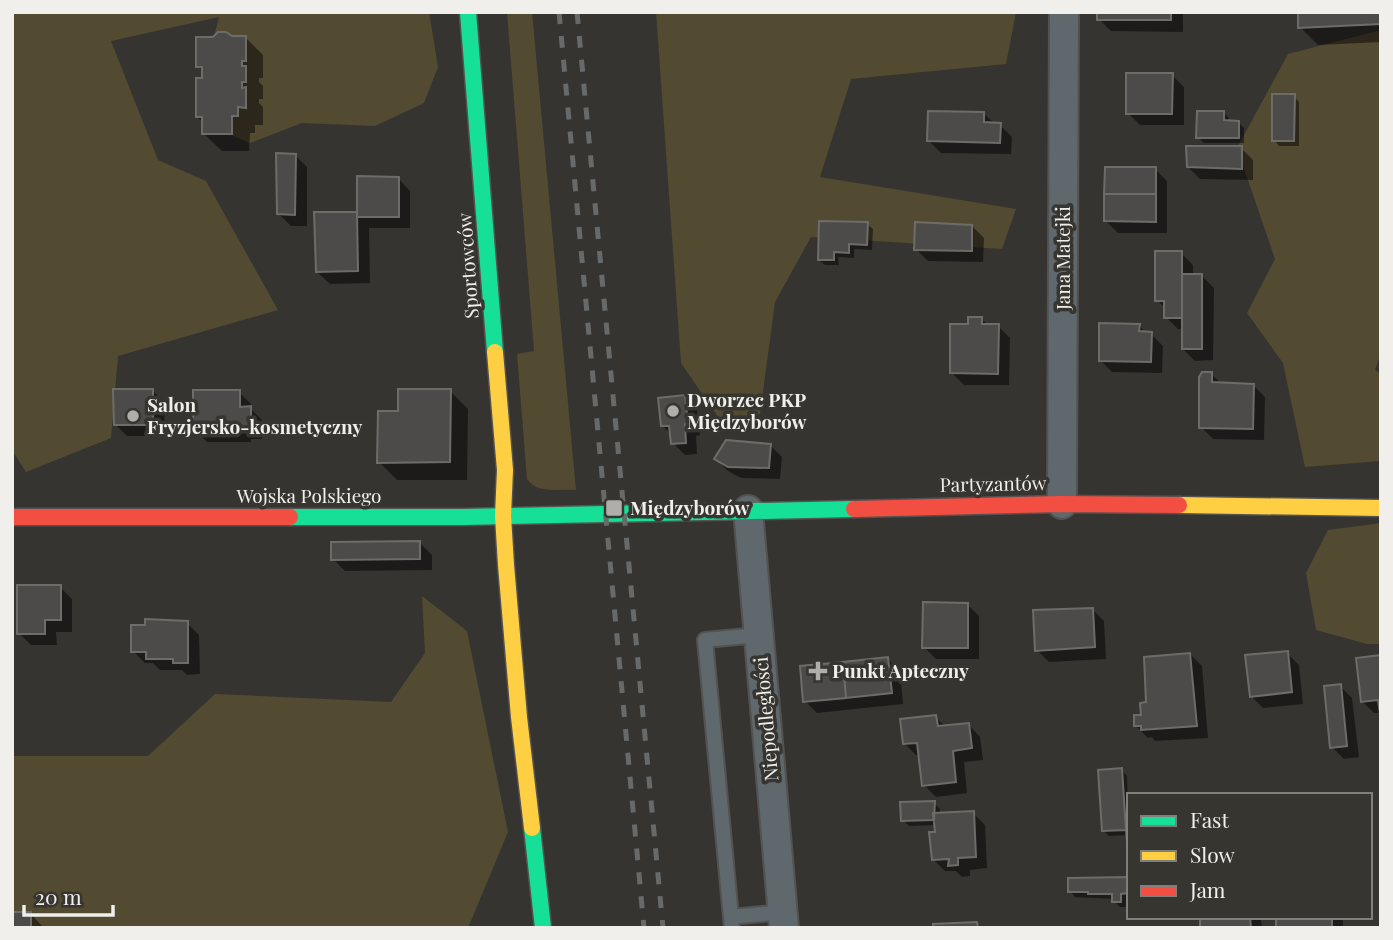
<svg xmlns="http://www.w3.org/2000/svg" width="1393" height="940" font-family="'Playfair Display',serif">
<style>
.green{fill:#534a32}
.shadow{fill:#0007}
.building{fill:#4d4b49;stroke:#6c6c69;stroke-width:2}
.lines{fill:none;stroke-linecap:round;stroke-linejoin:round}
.lane-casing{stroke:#535250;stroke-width:18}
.street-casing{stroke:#535250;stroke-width:32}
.fast-casing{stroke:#535250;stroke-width:19}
.slow-casing{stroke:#535250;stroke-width:19}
.jam-casing{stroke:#535250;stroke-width:19}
.lane{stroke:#5e686d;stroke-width:14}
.street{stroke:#5e686d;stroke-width:28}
.fast{stroke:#16e098;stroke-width:16}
.slow{stroke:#ffcf43;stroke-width:16}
.jam{stroke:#f24e42;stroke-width:16}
.rail{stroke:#676a6a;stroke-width:5;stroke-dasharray:12 12;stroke-linecap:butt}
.poi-dot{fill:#afaeab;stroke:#373530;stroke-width:2.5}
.labels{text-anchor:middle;stroke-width:7;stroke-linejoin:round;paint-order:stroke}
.street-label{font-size:19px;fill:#f0efec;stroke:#373530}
.poi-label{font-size:19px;font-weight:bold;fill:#f0efec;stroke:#373530;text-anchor:start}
</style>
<rect width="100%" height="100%" fill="#363431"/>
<path class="green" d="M12 12H429L438 67 424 103 375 126 302 123 250 143 203 123 196 106 219 17 111 41 158 160 206 181 278 310 118 356 111 438 26 472 12 450Z
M507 12H532L576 490C560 489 536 494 527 479L517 354 534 351Z
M656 12H1016L1006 64 851 79 820 177 1016 209 1002 249 811 237 775 302 760 414 720 420 681 363Z
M1381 30V353L1375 370 1381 374V461L1305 467 1283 363 1247 313 1275 259 1237 148 1288 54Z
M1381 523V644H1367L1316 630 1306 573 1328 530Z
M422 596 467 631 508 832 468 928H12V756H148L215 694 391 702 425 653Z"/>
<path class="shadow" d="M1099 12H1183V32L1111 31 1099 19Z
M1381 12V42L1318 45 1300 27Z
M232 37H245L263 55V78H259V82L263 86V99H259V103L263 107V125H255V133H250L249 151H222L204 134V123L197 117 204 80V72L198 66Z
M1172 75 1184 87V125H1140L1128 113Z
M1294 96 1299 102V146H1279L1274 140Z
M1223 112 1229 118V122H1238L1244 128V143H1204L1198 137Z
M983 113 995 124 1000 125 1012 137 1011 154 941 153 929 141Z
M1241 148 1253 160V180L1200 179 1188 167Z
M295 155 307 167V226H291L279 214Z
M1155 169 1167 181V233H1118L1106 221Z
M398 178 410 191V228H369L370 283 330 284 317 272 359 214Z
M867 224 873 229 872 250 854 249V258L838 257 839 265H825L819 260Z
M972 226 984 238 983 262 928 261 916 249Z
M1181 253 1193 265V276H1202L1214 288 1213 360 1195 361 1183 349 1184 329H1178L1166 317V309L1157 300Z
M981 318 989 326H998L1010 338 1009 385H964L952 373 969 326Z
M1139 325 1147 334H1151L1163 346 1162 373 1112 372 1100 360Z
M1211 374 1222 384 1253 385 1265 397 1264 440 1213 439 1201 427Z
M152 390 164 402 165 436H127L115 424Z
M450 391 468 409 467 480H397L379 462 400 413Z
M239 392 251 404V409L262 420V439H251V442H207L195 430Z
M685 397 697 409 700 435 696 436 697 454 685 455 673 443 672 435 663 426Z
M770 445 782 457 780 479 741 478 728 471 716 459Z
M420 543 432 555V570L345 571 333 559Z
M60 587 72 599V632H56L57 645H31L19 633Z
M967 604 979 616V659H936L924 647Z
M1092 609 1104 621 1106 659 1049 662 1037 650Z
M187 623 199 635 200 674 187 675 182 670H160L153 663H145L133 651Z
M1287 653 1299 665 1303 704 1263 708 1251 696Z
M1190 654 1202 666 1208 738 1155 741 1152 737 1148 738 1136 726 1143 716 1148 704Z
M1381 657V713H1374L1362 701Z
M888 659 900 671 903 704 817 713 805 701Z
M1340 686 1352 698 1359 757 1344 759 1332 747Z
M935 717 946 727 968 724 980 737 983 760 964 762 967 793 936 797 924 785 920 755H916L904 743Z
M1122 770 1127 776 1129 841 1128 835 1109 836 1103 830Z
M934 803 940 809V815L973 813 985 825 987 868 970 870V876L962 877 956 871H945L933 859 936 833V825L909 826 903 820Z
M1129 878V898L1126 899V907H1120L1114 901V899L1075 897 1070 891Z
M30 913 42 926V928H12Z
M1217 917H1259L1261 920 1262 928H1202Z
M1278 917H1343V928H1278Z"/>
<path class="building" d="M1097 12H1171V20H1097Z
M1298 12H1381V24L1298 28Z
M218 32H226L232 36H246V61H242V66H246V82H242V88L246 87V108L238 107V116H232V134H202V117H196V78H202V67H196V37H213Z
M1126 73H1173L1172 114H1126Z
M1272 94H1295L1294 141H1272Z
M928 111 984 112V122L1001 123 1000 143 927 141Z
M1197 111H1224V120L1239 121V138H1196Z
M1186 146H1242V169L1187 167Z
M276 153 296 154 295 215 277 214Z
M1105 167H1156V194H1104Z
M357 176 399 177V217H357Z
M1104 194H1156V222L1104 221Z
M314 212H357L358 271 316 272Z
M819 221 868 222 867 245 849 244V253L834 252V260H818Z
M915 222 972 225V251L914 250Z
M1155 251H1182V318H1164V301H1155Z
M1182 274H1202V349H1182Z
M968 317H982V324H999L998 374 950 373V324H968Z
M1099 323 1140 324 1139 331 1152 332 1151 362 1099 361Z
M1202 372H1212V382L1254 384 1253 429 1199 428V377Z
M113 389H153V425H114Z
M398 389H451L450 462 377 463 378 411H398Z
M193 390H240V407L251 406V427H239V431H193Z
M685 395 688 424H685L686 443 671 444 669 426H661L658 398Z
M726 440 771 444 769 468 728 467 714 459Z
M420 541V559L331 560V542Z
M17 585H61V620H45V634H17Z
M923 602 968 603V648H922Z
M1093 608 1095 647 1035 651 1033 610Z
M145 619 188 621V663H173V659H146V652H131V625H145Z
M1288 651 1292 692 1250 697 1245 655Z
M1190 653 1197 726 1141 730V726H1134V715H1141L1140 703 1146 702 1144 657Z
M1381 655V714H1380L1378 700 1361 702 1356 658Z
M888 657 892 693 846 698 843 662Z
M843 662 846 698 803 702 800 666Z
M1341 684 1347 746 1330 748 1324 686Z
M936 715 938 726 969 723 972 748 953 751 956 782 922 786 917 743 903 744 900 719Z
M1122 768 1126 830 1102 831 1098 770Z
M935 801 934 820 901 821 900 802Z
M974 811 976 857 958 858V865L948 866 949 859 932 860 929 832H935L933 813Z
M1126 826H1129V867L1126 830Z
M1129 877V893L1121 894V902H1112V894H1088V892H1068V878Z
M12 912H31V928H12Z
M1215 917H1250L1251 928H1200V918Z
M1276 917H1332V928H1276Z
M977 922 978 928H933V924Z"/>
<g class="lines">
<defs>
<path id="lane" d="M731 917 782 912
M732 928 705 640 758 635"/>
<path id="street" d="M1062 504 1064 12
M748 510 784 928"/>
<path id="fast" d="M468 12 495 352
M290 517H463L854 509
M532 828 543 928"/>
<path id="slow" d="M495 352 505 470 503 516 506 565 519 717 532 828
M1179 505 1381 508"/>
<path id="jam" d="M854 509 1062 504 1179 505
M12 517H290"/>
</defs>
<use href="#lane" class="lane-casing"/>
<use href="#street" class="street-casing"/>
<use href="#fast" class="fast-casing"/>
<use href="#slow" class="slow-casing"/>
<use href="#jam" class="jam-casing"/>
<use href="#lane" class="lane"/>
<use href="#street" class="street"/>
<use href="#fast" class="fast"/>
<use href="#slow" class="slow"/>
<use href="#jam" class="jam"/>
<path class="rail" d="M559 12 644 928
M577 12 663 928"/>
</g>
<g class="poi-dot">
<circle cx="673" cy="411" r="7"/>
<circle cx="133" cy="416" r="7"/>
<rect x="605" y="499" width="18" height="18" rx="3.5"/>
<path d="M814.5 660.5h7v7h7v7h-7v7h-7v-7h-7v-7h7z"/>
</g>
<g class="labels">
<g class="street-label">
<text transform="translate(1063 258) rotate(-90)" y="7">Jana Matejki</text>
<text transform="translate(468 266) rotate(-94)" y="7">Sportowców</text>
<text transform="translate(993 484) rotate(-1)" y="7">Partyzantów</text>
<text x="309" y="503">Wojska Polskiego</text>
<text transform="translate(766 719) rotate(-95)" y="7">Niepodległości</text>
</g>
<g class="poi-label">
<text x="687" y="407">Dworzec PKP<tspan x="687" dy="22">Międzyborów</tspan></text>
<text x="147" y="412">Salon<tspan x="147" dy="22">Fryzjersko-kosmetyczny</tspan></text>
<text x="630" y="515">Międzyborów</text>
<text x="832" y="678">Punkt Apteczny</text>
</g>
</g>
<rect width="1393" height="940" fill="none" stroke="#f0efec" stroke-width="28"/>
<rect x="1127" y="793" width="245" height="126" fill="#373530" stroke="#817f7b" stroke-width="2"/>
<rect x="1141" y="816" width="35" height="10" fill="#16e098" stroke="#817f7b" stroke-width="2"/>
<text x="1190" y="828" font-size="21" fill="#f0efec">Fast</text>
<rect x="1141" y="851" width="35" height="10" fill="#ffcf43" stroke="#817f7b" stroke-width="2"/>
<text x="1190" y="863" font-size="21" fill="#f0efec">Slow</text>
<rect x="1141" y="886" width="35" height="10" fill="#f24e42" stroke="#817f7b" stroke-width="2"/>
<text x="1190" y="898" font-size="21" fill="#f0efec">Jam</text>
<path d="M24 905v10h89v-10" fill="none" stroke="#f0efec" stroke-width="3.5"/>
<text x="35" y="905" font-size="21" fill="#f0efec" stroke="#373530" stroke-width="5" paint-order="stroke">20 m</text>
</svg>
